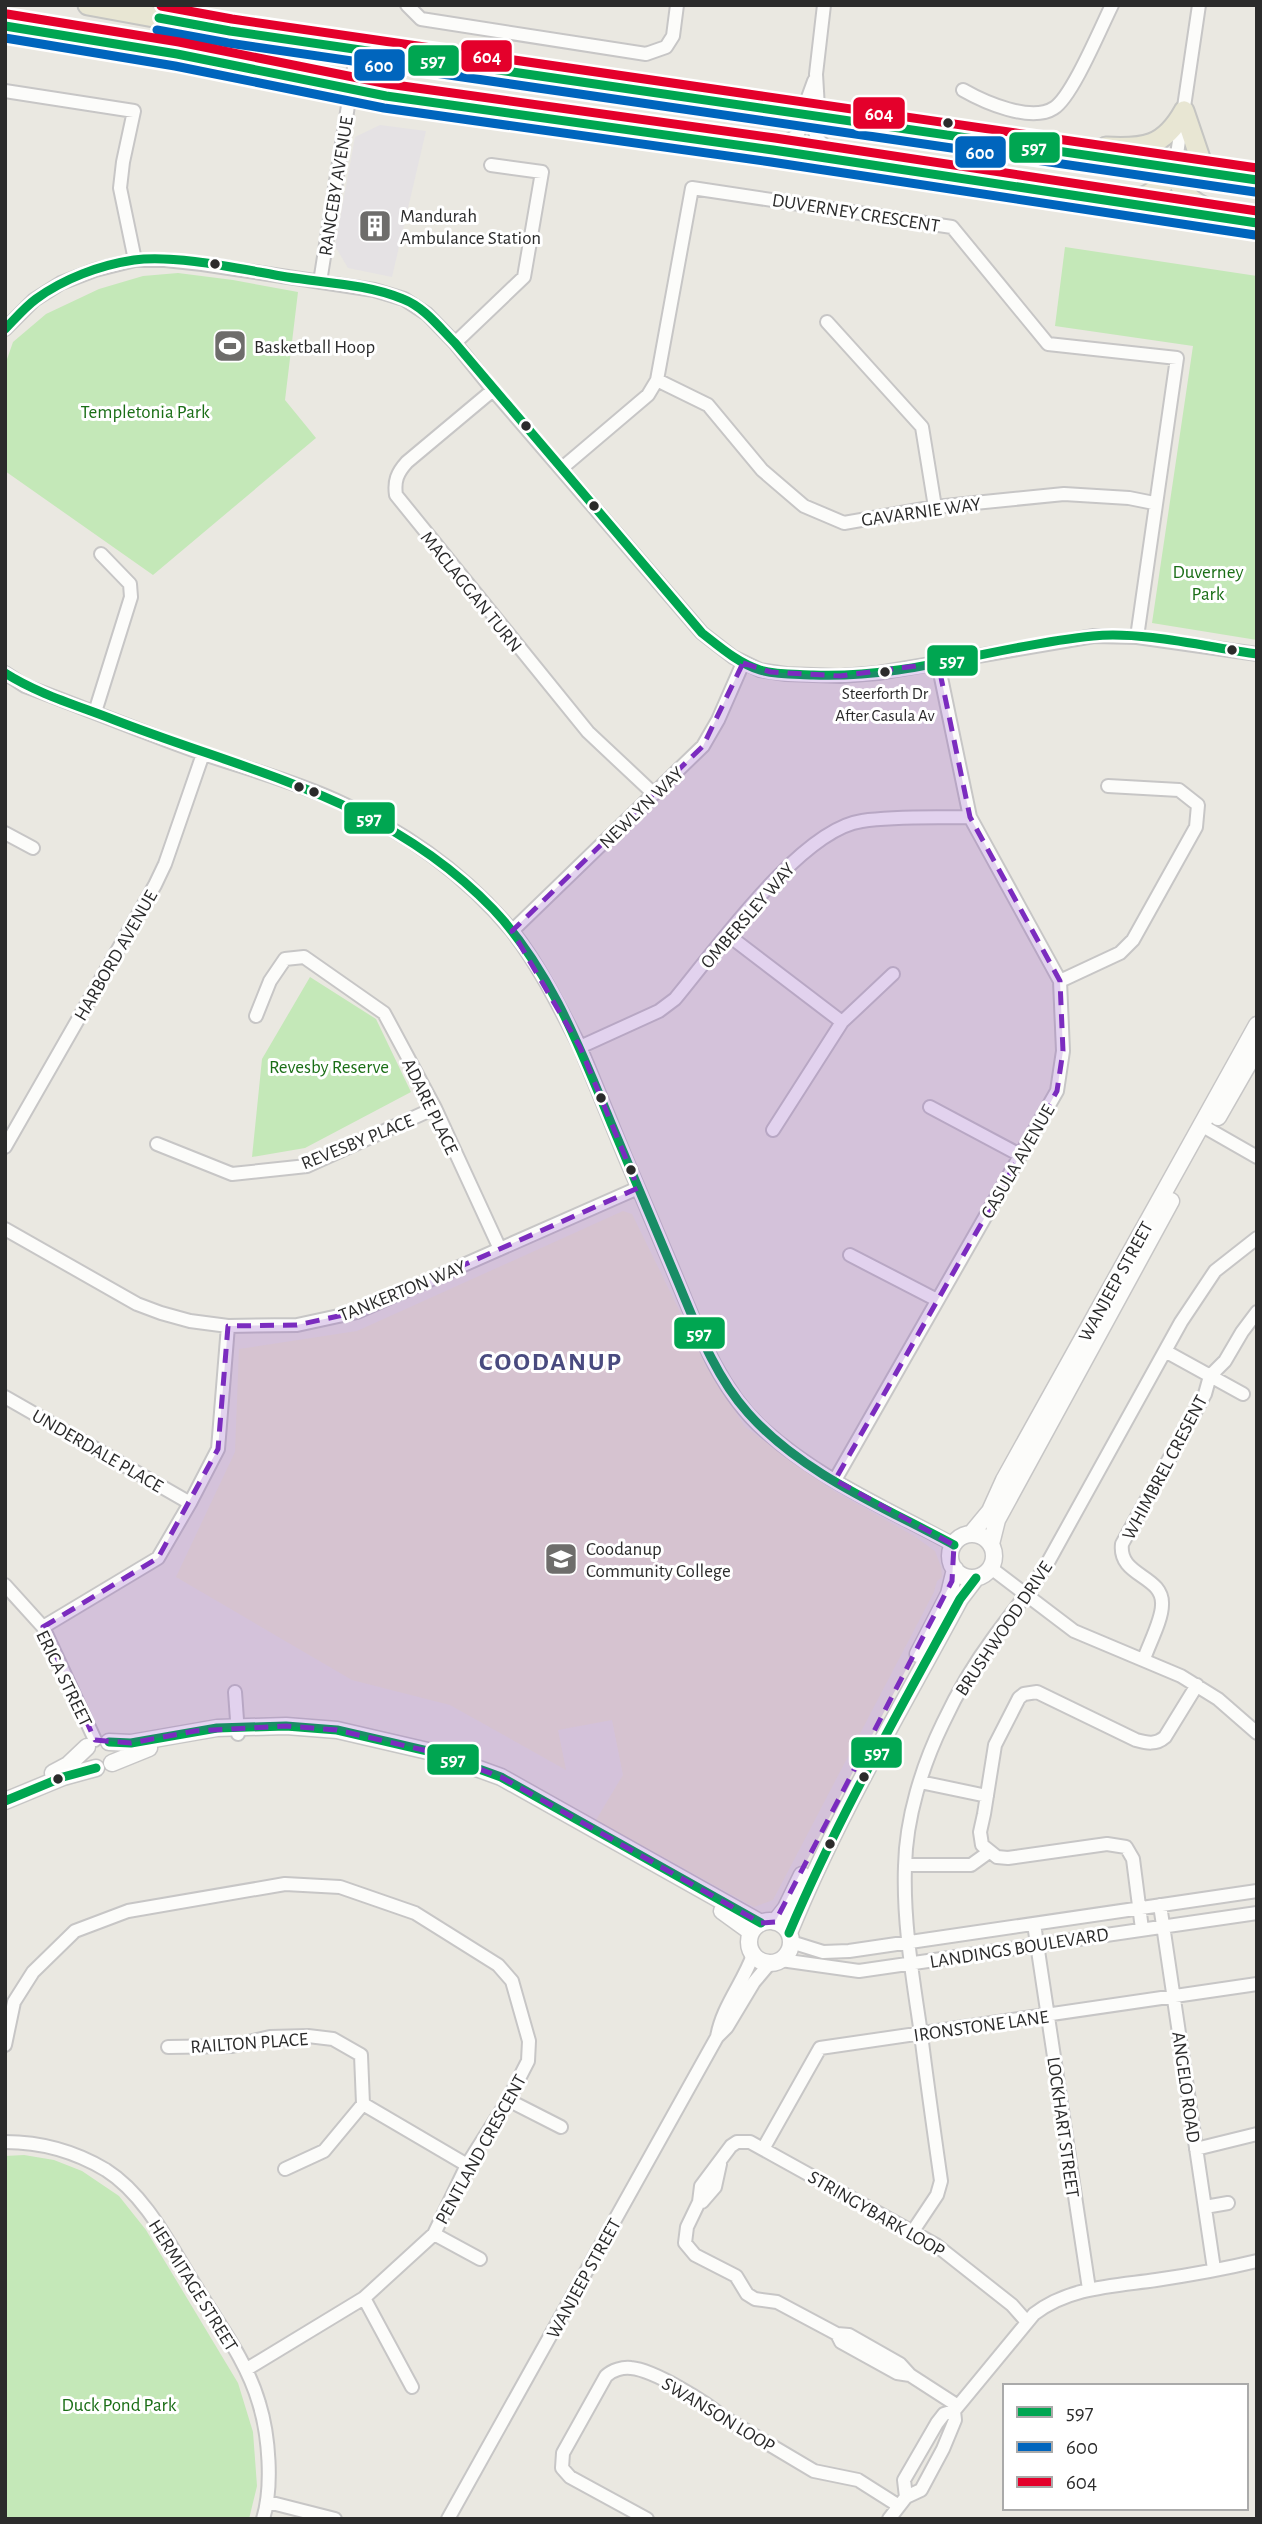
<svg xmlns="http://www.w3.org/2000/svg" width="1262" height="2524" font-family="'Alegreya Sans',sans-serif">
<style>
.industrial{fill:#e5e2e4}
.education{fill:#ede9d5}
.green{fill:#c4e8b8}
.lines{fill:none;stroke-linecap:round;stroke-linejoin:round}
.street-casing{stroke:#c7c6c6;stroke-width:16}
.secondary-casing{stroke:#c7c6c6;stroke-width:19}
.primary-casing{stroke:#c5c5c2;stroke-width:23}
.street{stroke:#fcfcfa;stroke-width:12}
.secondary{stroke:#fcfcfa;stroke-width:16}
.primary{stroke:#e8e6d3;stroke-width:19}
.bus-1-casing{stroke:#fff;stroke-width:14}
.bus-2-casing{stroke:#fff;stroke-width:14}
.bus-3-casing{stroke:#fff;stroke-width:14}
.bus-1{stroke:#00a651;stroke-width:9}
.bus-2{stroke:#0065bd;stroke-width:9}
.bus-3{stroke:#e4002b;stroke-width:9}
.marked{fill:#7b2cbf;fill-opacity:0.2;stroke:#7b2cbf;stroke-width:5;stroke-dasharray:14 9;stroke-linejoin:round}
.bus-dot{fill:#2b2b2b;stroke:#fff;stroke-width:2.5}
.labels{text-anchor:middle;stroke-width:6;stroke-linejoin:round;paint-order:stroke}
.bus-label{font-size:17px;fill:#2b2b2b;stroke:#fff}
.street-label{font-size:19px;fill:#2b2b2b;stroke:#fff}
.poi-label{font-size:19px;fill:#2b2b2b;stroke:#fff;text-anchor:start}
.park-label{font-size:19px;fill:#1a6e16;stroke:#fff}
.district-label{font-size:26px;font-weight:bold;letter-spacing:2px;fill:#494a7f;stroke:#fff}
.line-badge{stroke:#fff;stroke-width:2.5}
.badge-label{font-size:19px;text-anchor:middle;font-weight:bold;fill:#fff}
</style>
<rect width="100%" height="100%" fill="#eae8e1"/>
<path class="industrial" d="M380 125 426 131 392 277 348 268 335 246 355 137Z"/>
<path class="education" d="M623 1211 632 1214 706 1365 745 1427 834 1491 914 1536 935 1551 941 1567 942 1577 937 1581 934 1592 773 1900 754 1907 596 1820 623 1775 612 1720 558 1730 566 1770 450 1705 352 1680 176 1577 235 1452 239 1349 357 1331Z"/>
<path class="green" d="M1065 247 1257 276V640L1152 623 1193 346 1055 326Z
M178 273 233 280 298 292 285 400 316 438 153 575 5 471V365L13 342 46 314 99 289 143 276Z
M310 977 376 1019 411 1092 305 1148 252 1157 262 1059Z
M24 2155 54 2160 82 2171 119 2196 146 2230 238 2383 253 2432 257 2486 249 2519H5V2156Z"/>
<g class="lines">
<defs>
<path id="street" d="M407 5 421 19 646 54 666 47 673 36 677 5
M814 81 806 103 817 138 837 160
M963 90C984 102 1031 123 1054 108 1072 97 1101 27 1112 5
M5 91 134 111 123 162 120 188 135 260
M773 150 796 136 810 114 818 108 816 74 824 5
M1175 168 1199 5
M320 282 357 49
M827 322 922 427 935 507
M5 329 34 300 61 283 95 270 135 260H165L202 264 374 290 404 299 427 314 455 343 493 390 702 633 733 657 760 670 786 674 840 676 878 673 1094 636 1137 637 1257 654
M455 343 524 277 542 172 491 165
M657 380 708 405 762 470 804 506 844 523 935 507 1064 494 1129 498 1154 503
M493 390 407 462C397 473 394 481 396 495L588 732 654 794
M562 468 648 395 657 380 692 188 952 227 1048 344 1177 358 1137 637
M5 673 25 686C85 708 144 733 204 754 248 769 293 781 335 800 403 830 465 874 513 932 540 967 560 1008 580 1047 609 1119 639 1191 670 1263 694 1319 716 1387 763 1429 818 1479 889 1509 954 1545
M95 712 131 597 130 584 101 554
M5 833 33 848
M512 931 703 746 718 720 743 663
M728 935 842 1022
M1060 981 1120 953 1133 940 1196 827 1198 805 1179 790 1108 786
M256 1016 270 981 285 959 304 957 384 1013 435 1108 500 1249
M580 1047 659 1011 675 999C715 951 801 829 862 821 897 816 935 818 970 817
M930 1107 1020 1155
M1201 1125 1257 1157
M773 1130 842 1022 893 974
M157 1144 232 1174 307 1166 435 1108
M5 1147 155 885 165 864 203 754
M5 1229 137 1304 161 1313 190 1321 228 1326 297 1325 357 1312 638 1188
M850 1255 937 1300
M1165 1351 1243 1394
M5 1397 190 1503
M835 1480 1057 1091 1063 1051 1060 981 970 817 938 663
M991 1568 1074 1631 1181 1676 1218 1699 1257 1733
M5 1585 43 1627 95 1740
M43 1627 158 1558 190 1503 218 1449 228 1326
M1144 1659C1149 1644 1162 1620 1162 1605 1164 1575 1118 1577 1122 1544L1205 1394 1210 1376 1225 1361 1242 1332 1257 1312
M235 1692 238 1734
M920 1782 987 1796
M905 1865H971L989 1852
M1160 1905 1214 2269
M1034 1924 1089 2289
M1142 1929 1133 1859 1126 1847 1107 1844 1008 1858 997 1857 982 1845 980 1832 984 1814 995 1745 1019 1698 1024 1694 1037 1692 1136 1740C1147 1743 1156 1745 1165 1737L1197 1685
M791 1942 823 1952 849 1951 1257 1891
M781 1960 859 1971 1257 1913
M717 2037C722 2007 743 1983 753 1955
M5 2045 14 2002 33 1972 75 1931 128 1911 285 1884 340 1887 415 1913 498 1965 512 1981 529 2041 528 2061 508 2100 467 2165 434 2234 364 2298 247 2369
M168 2047 232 2046 270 2037 308 2036 333 2039 361 2055 363 2104
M508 2100 561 2127
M5 2142C41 2142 76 2152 106 2170 147 2196 171 2248 196 2287 219 2325 247 2361 259 2403 269 2435 273 2487 263 2519
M763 2149 820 2048 1257 1984
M1196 2149 1257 2134
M285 2169 324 2151 363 2104 467 2165
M699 2202H702L715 2187 720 2164
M1205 2207 1228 2203
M913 2231 937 2195 941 2181C934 2132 927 2083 921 2034 913 1979 903 1922 905 1866 906 1818 922 1766 943 1723 957 1693 974 1664 994 1637 1012 1612 1030 1591 1047 1564L1181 1322 1215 1271 1257 1238
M434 2234 480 2259
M364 2298 412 2387
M837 2334 841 2342 897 2373 910 2375
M958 2406 910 2375 900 2364 849 2335 837 2334 777 2302 755 2299 747 2294 736 2276 695 2255 685 2243 687 2227 699 2202 701 2186 731 2146 737 2142H750L936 2245 1012 2305 1027 2322
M906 2497 904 2480 937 2423 944 2414 954 2411 1034 2314C1069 2287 1114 2286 1156 2280 1190 2275 1224 2269 1257 2261
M268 2502 335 2519
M448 2519 717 2037 727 2027 754 1982 770 1963
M647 2519 570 2477 562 2468 563 2453 606 2376C612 2370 623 2367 631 2368 654 2370 706 2402 723 2417L814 2471 858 2480 899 2506
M889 2519 906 2497 921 2490 943 2449 955 2420 954 2411"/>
<path id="secondary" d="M1218 1117 1257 1049
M971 1534 990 1511 1004 1480 1257 1025
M950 1556a22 22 0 1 1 44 0a22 22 0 1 1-44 0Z
M991 1544 997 1520 1171 1201
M918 1654 949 1594 955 1569
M109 1742 131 1743 217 1728 286 1726 337 1730 432 1752 501 1777 761 1923
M112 1763 149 1748
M53 1773 68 1765 87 1747
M5 1801 63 1777 96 1768
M722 1911 751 1932
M749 1942a21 21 0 1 1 42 0a21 21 0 1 1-42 0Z
M775 1922 786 1908 802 1875
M789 1933C836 1817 901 1709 960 1599L976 1578"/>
<path id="primary" d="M88 5 230 31 593 82 1257 180
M5 26 177 54 386 96 773 150 1257 223
M1184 111 1201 161 1205 167 1219 174
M1106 147C1144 149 1164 147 1184 111
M1175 168C1177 190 1193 204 1213 211
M1126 201C1148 199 1164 187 1175 168"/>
</defs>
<use href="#street" class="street-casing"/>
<use href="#secondary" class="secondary-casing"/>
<use href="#primary" class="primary-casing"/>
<use href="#street" class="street"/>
<use href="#secondary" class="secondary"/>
<use href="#primary" class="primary"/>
<defs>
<path id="bus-1" d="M159 18 230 31 1257 180
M5 26 177 54 386 96 773 150 1257 223
M5 329C15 319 25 307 36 299 63 279 100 265 134 260 176 254 245 270 287 277 325 283 367 284 403 299 424 307 439 327 455 343L702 633C720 647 738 663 760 670 777 675 796 674 813 675 908 679 999 645 1093 636 1142 631 1207 647 1257 654
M5 673C38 694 76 705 112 719 250 773 385 797 493 909 550 969 580 1048 611 1123 632 1174 654 1224 675 1275 695 1322 713 1374 748 1413 802 1474 884 1507 954 1545
M109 1742 131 1743 217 1728 286 1726 337 1730 432 1752 501 1777 761 1923
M5 1801 63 1777 96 1768
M789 1933C838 1818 900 1709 960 1599L976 1578"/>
<path id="bus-2" d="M157 30 228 43 1255 192
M5 38 175 66 384 108 771 162 1255 235"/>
<path id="bus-3" d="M161 6 232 19 1257 168
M7 14 179 42 388 84 775 138 1257 211"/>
</defs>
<use href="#bus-1" class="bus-1-casing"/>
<use href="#bus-2" class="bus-2-casing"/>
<use href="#bus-3" class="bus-3-casing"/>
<use href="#bus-1" class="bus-1"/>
<use href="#bus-2" class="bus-2"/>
<use href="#bus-3" class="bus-3"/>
</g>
<path class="marked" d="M743 663 771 672 840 676 938 663 970 817 1060 981 1063 1051 1057 1091 835 1480 954 1545 952 1581 775 1922 761 1923 501 1777 432 1752 337 1730 286 1726 195 1731 131 1743 95 1740 43 1627 158 1558 218 1449 228 1326 297 1325 357 1312 638 1188 580 1047 512 931 703 746Z"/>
<defs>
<symbol id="building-square" viewBox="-11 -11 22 22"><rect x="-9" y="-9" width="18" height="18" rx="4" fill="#6e6d6b" stroke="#fff"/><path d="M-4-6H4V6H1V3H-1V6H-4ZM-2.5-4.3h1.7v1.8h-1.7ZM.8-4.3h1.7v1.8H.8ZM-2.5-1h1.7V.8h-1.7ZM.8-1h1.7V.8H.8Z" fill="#fff"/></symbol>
<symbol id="stadium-square" viewBox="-11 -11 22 22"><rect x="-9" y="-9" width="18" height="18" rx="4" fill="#6e6d6b" stroke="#fff"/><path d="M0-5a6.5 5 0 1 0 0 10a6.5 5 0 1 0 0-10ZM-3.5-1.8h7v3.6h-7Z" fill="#fff"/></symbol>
<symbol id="school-square" viewBox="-11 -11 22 22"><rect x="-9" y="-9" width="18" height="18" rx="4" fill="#6e6d6b" stroke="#fff"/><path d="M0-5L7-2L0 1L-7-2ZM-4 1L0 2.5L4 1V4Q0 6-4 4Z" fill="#fff"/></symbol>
</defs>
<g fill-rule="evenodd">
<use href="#building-square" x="356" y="207" width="38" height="38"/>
<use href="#stadium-square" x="211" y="327" width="38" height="38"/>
<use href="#school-square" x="542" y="1540" width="38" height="38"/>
</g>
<g class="bus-dot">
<circle cx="948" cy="123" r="6"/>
<circle cx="215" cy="264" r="6"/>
<circle cx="526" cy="426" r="6"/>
<circle cx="594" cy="506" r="6"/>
<circle cx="1232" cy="650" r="6"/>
<circle cx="885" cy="672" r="6"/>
<circle cx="299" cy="787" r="6"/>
<circle cx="314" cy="792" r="6"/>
<circle cx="601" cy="1098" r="6"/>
<circle cx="631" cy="1170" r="6"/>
<circle cx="864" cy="1777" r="6"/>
<circle cx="58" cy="1779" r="6"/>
<circle cx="830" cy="1844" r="6"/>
</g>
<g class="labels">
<g class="bus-label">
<text x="885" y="699">Steerforth Dr<tspan x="885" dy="22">After Casula Av</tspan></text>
</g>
<g class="street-label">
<text transform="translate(335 186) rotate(-81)" y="7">RANCEBY AVENUE</text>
<text transform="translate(856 212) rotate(9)" y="7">DUVERNEY CRESCENT</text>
<text transform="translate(921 511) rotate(-8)" y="7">GAVARNIE WAY</text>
<text transform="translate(472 591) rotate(51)" y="7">MACLAGGAN TURN</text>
<text transform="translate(641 807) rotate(-44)" y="7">NEWLYN WAY</text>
<text transform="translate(747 915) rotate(-49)" y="7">OMBERSLEY WAY</text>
<text transform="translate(115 955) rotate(-60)" y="7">HARBORD AVENUE</text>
<text transform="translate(431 1106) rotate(64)" y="7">ADARE PLACE</text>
<text transform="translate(357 1141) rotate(-22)" y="7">REVESBY PLACE</text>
<text transform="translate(1017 1161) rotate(-60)" y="7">CASULA AVENUE</text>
<text transform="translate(1115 1281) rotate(-61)" y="7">WANJEEP STREET</text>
<text transform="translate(402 1290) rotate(-22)" y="7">TANKERTON WAY</text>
<text transform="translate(98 1450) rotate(30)" y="7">UNDERDALE PLACE</text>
<text transform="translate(1164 1467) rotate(-62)" y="7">WHIMBREL CRESENT</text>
<text transform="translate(1003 1628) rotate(-56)" y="7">BRUSHWOOD DRIVE</text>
<text transform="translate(65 1678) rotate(64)" y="7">ERICA STREET</text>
<text transform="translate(1019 1947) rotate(-9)" y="7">LANDINGS BOULEVARD</text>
<text transform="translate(981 2025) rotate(-8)" y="7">IRONSTONE LANE</text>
<text transform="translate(249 2042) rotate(-4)" y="7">RAILTON PLACE</text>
<text transform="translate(1187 2087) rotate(82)" y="7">ANGELO ROAD</text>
<text transform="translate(1064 2127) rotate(82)" y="7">LOCKHART STREET</text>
<text transform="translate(480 2149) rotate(-61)" y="7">PENTLAND CRESCENT</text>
<text transform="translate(877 2213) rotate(30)" y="7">STRINGYBARK LOOP</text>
<text transform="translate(583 2278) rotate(-61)" y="7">WANJEEP STREET</text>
<text transform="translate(194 2285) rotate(58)" y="7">HERMITAGE STREET</text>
<text transform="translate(719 2414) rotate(31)" y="7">SWANSON LOOP</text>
</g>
<g class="poi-label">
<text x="400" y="222">Mandurah<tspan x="400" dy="22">Ambulance Station</tspan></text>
<text x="254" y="353">Basketball Hoop</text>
<text x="586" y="1555">Coodanup<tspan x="586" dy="22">Community College</tspan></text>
</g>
<g class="park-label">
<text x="145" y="418">Templetonia Park</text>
<text x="1208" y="578">Duverney<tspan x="1208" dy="22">Park</tspan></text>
<text x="329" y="1073">Revesby Reserve</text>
<text x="119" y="2411">Duck Pond Park</text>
</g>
<g class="district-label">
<text x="551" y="1370">COODANUP</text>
</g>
</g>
<g class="line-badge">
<rect x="460" y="39" width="53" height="34" rx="7" fill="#e4002b"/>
<rect x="407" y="44" width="53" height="33" rx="7" fill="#00a651"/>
<rect x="353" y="48" width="53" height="34" rx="7" fill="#0065bd"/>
<rect x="852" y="96" width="54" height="34" rx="7" fill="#e4002b"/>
<rect x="1008" y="131" width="53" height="33" rx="7" fill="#00a651"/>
<rect x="954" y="135" width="53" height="34" rx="7" fill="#0065bd"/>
<rect x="926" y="644" width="53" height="33" rx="7" fill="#00a651"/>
<rect x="343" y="801" width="53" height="34" rx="7" fill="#00a651"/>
<rect x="673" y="1316" width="53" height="34" rx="7" fill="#00a651"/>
<rect x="850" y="1736" width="53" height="33" rx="7" fill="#00a651"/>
<rect x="426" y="1743" width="54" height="33" rx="7" fill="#00a651"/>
</g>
<g class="badge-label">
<text x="487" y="63">604</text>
<text x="433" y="67">597</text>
<text x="379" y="72">600</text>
<text x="879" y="120">604</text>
<text x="1034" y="154">597</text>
<text x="980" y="159">600</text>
<text x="952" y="667">597</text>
<text x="369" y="825">597</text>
<text x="699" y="1340">597</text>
<text x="877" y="1759">597</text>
<text x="453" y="1766">597</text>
</g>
<rect width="1262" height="2524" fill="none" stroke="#2b2b2b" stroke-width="14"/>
<rect x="1003" y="2384" width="245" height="126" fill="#ffffff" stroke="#aaaaaa" stroke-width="2"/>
<rect x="1017" y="2407" width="35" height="10" fill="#00a651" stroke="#aaaaaa" stroke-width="2"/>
<text x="1066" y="2419" font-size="21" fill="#2b2b2b">597</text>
<rect x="1017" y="2442" width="35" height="10" fill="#0065bd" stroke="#aaaaaa" stroke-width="2"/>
<text x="1066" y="2454" font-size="21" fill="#2b2b2b">600</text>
<rect x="1017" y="2477" width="35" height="10" fill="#e4002b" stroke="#aaaaaa" stroke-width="2"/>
<text x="1066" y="2489" font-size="21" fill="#2b2b2b">604</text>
</svg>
